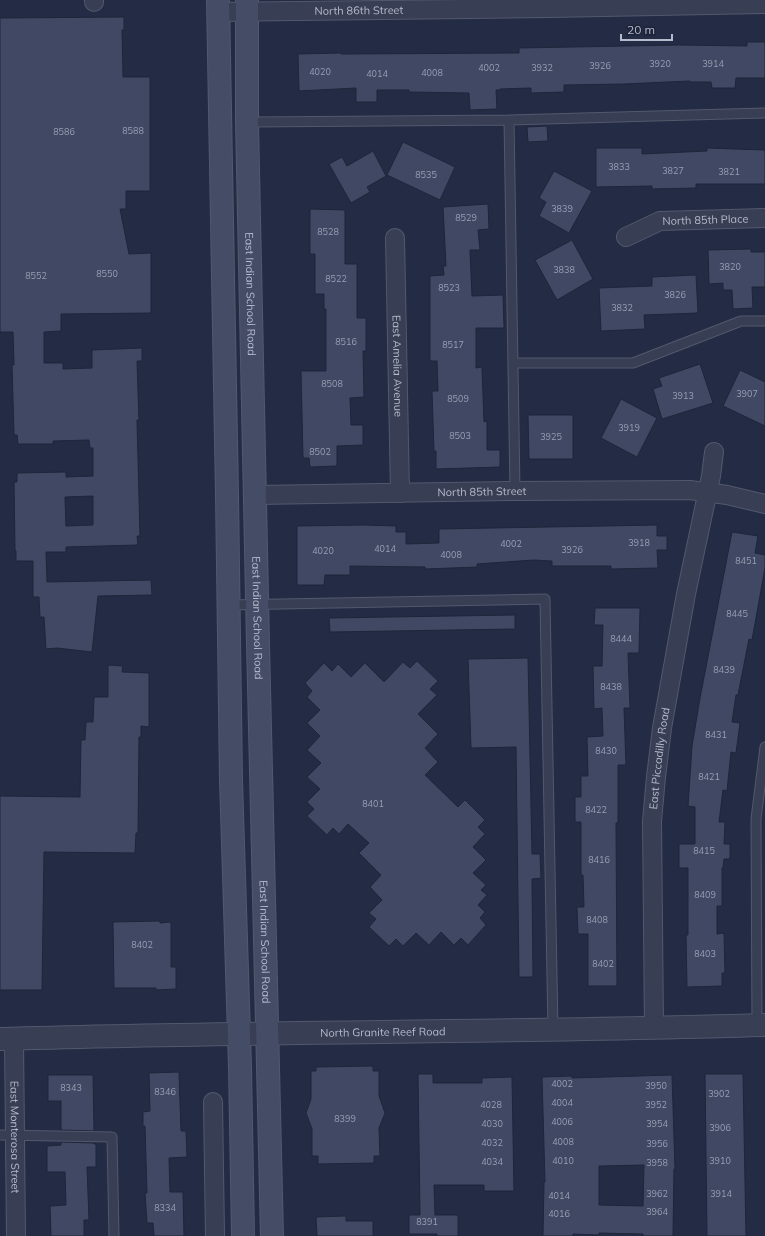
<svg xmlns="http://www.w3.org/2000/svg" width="765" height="1236" font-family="Mulish,sans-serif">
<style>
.building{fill:#404864;stroke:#1f253a;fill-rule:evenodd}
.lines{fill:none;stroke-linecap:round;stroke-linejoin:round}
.service-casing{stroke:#53596d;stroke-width:11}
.minor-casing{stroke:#53596d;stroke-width:20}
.tertiary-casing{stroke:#53596d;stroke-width:24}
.secondary-casing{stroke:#53596d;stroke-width:24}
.service{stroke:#383e53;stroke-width:9}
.minor{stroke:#383e53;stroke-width:18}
.tertiary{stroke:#383e53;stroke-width:22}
.secondary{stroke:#454c66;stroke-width:22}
.labels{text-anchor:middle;stroke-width:3;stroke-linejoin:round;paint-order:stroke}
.number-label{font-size:9px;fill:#989eb3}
.street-label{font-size:11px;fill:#b5bacd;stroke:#1d2338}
</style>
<rect width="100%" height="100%" fill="#232c44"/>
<path class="building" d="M124 17V30H122L123 77H150V191H126V209H120L129 254 151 253V313L61 314V331L44 332V363H63V369L92 368V350L142 348V361H137L139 420H137L140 536H137L138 545 66 547V552H46L47 582 151 580 152 595 98 596 92 652 57 648 46 649 44 617H40L39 597H33V561H16V551H15L14 482H17V473L66 472V477L93 476V448H90L89 440 53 441V444H18L17 435H14L12 365H14L13 332H0V18ZM93 496V525L66 526 65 497Z
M747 42H765V78H736L735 88H712L711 82H690V81L624 84 564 85V92L531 93V88L500 89V90H496L497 109 470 110 469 93 409 92V90H377V102H356V88L299 91 298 54 341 53V54L519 53V48L680 45 747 46Z
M547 126 548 141 528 142 527 127Z
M403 142 455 167 440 200 387 175Z
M596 148H642V154L707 151V148L765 150V184H696V188L652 189V186L596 187Z
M373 151 386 176 367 187 370 192 351 203 329 164 342 157 347 166Z
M554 171 592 191 569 233 539 216 546 202 539 198Z
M488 204 489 229 478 230 480 250H470L472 296 503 295 504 328H476V368L482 367 484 422 487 421V450H500V467L436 469V451H434L432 391H438L437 361H430V276L444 275 443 266H446L443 207Z
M310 209 345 210V264H357V318H366V351H363L364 397 350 398 351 425H363V445L337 446V466L310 467 309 458H303L301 371H326V309H324V294H315V254H310Z
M572 240 593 279 557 300 535 260Z
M751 249V252H765V287H752L753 308 733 309 732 290H723V283L709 284 708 250Z
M696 275 698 313 644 315 645 329 601 331 599 288 652 286V277Z
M700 364 713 403 662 419 653 389 662 386 659 378Z
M740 370 765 382V426L723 406Z
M621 399 657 418 637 457 601 438Z
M528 415H573V459H529Z
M364 525 396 526V532H406V544L439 543V529L657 525V536H667V550H657L658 568 611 569V566H552V561L534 560 477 564V567L425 569V567L350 566V575H325L324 585H297V526Z
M732 532 758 536 755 553 765 555V568L752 640 749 639 738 695H736L732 722 740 723 736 753 731 752 727 791 723 790 719 822H725L724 844H730V859H724L723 868H722V906H717V934L724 933 725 973H722V986L687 987 686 935H688V868H679V844H695V807L688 806 692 746 700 698Z
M595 608H640L639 653H628L630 708H624L626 765H618V823H616L617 986H588V934H578L577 907H584L583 875H581V822H575V797H581V776H588L587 737 603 736 602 708 594 709 593 666H602L603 625H594Z
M515 615V629L330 632 329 618Z
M528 658 532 854H540L541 878 532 879 533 977H519L516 747 471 748 468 659Z
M417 661 438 681 430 689 437 695 418 714 438 734 425 748 438 762 425 775 458 807 465 800 485 820 478 827 485 834 473 847 486 860 473 873 486 885 481 890 487 895 478 905 485 912 480 918 486 925 468 945 461 938 454 945 441 932 429 945 416 933 403 946 396 939 389 946 369 927 376 919 369 913 382 900 370 887 381 875 359 853 369 843 348 824 339 834 333 828 327 835 307 816 314 809 307 802 320 789 307 777 321 763 307 750 320 736 307 723 320 710 307 697 312 691 305 683 324 663 332 671 338 664 351 677 365 663 384 682 403 662 410 668Z
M108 665 123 666 122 672 149 673V727L141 726V737H139L138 833H136L135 853 44 852 42 990H0V796L80 797 81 740H85L86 722H93L94 697H108Z
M160 921V923L171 922V967H176V989L156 990V988H114L113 922Z
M373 1066V1071H379V1096L385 1113 379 1128 380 1156H374V1163L318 1164V1156H312V1129L306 1113 311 1099V1071H316V1067Z
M179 1072 181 1131H186L187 1157 169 1158 170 1192H183L184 1236H154L153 1223H147L145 1193H147L145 1126 143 1127V1112L150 1111 149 1073Z
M418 1074H433V1083H482V1078L512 1077 514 1191H484V1185H434L435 1215H458V1236H437V1234H409V1215H420Z
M705 1074H743L746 1236H707Z
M48 1075H93L94 1131 61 1130V1101H48Z
M672 1075 675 1169H674L673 1236H643V1234L599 1233V1235L573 1234V1236H543L544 1182H545L542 1077 572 1076V1078ZM644 1165 643 1206 599 1205V1166Z
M61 1142 94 1143V1144H96V1167H87L89 1220H84V1236H51L50 1206 66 1205 65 1172H47V1146L61 1145Z
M346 1216V1221H373V1236H317L316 1217Z"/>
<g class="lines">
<defs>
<path id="service" d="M509 120 515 491
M247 122 509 120 765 113
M513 363H633L741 321H765
M228 605 545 599 553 1030
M757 1025 756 819 765 747
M0 1135 112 1137 114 1236"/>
<g id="minor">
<path d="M94 0V2"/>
<path id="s1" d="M218 12 549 8 765 4"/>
<path id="s2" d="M626 237 660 221 765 218"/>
<path id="s3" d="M395 238 400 493"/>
<path id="s4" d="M256 495 515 491 690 490 727 495 765 504"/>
<path id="s5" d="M654 1028 652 821 656 777 662 728 686 594 711 476 714 452"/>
<path id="s6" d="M14 1039 16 1236"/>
<path d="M213 1102 215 1236"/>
</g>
<g id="tertiary">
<path id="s7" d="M0 1039C255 1031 510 1033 765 1025"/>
</g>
<g id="secondary">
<path d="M218 0 227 495 231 780 240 1067 243 1236"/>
<path id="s8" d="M247 0V122L258 644 272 1236"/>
</g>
</defs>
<use href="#service" class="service-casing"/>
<use href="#minor" class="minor-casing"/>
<use href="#tertiary" class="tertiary-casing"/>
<use href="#secondary" class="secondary-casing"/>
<use href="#service" class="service"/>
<use href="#minor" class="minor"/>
<use href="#tertiary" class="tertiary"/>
<use href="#secondary" class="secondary"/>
</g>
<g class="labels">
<g class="number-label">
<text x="660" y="67">3920</text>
<text x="713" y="67">3914</text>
<text x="600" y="69">3926</text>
<text x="489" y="71">4002</text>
<text x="542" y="71">3932</text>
<text x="320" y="75">4020</text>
<text x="432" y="76">4008</text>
<text x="377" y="77">4014</text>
<text x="133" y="134">8588</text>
<text x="64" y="135">8586</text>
<text x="619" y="170">3833</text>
<text x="673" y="174">3827</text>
<text x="729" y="175">3821</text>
<text x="426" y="178">8535</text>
<text x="562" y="212">3839</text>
<text x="466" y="221">8529</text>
<text x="328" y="235">8528</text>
<text x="730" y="270">3820</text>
<text x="564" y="273">3838</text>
<text x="107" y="277">8550</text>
<text x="36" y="279">8552</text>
<text x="336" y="282">8522</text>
<text x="449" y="291">8523</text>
<text x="675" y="298">3826</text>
<text x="622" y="311">3832</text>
<text x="346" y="345">8516</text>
<text x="453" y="348">8517</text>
<text x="332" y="387">8508</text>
<text x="747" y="397">3907</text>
<text x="683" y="399">3913</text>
<text x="458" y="402">8509</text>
<text x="629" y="431">3919</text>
<text x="460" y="439">8503</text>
<text x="551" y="440">3925</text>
<text x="320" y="455">8502</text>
<text x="639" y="546">3918</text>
<text x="511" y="547">4002</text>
<text x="385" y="552">4014</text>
<text x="572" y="553">3926</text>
<text x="323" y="554">4020</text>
<text x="451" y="558">4008</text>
<text x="746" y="564">8451</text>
<text x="737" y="617">8445</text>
<text x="621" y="642">8444</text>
<text x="724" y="673">8439</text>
<text x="611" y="690">8438</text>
<text x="716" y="738">8431</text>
<text x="606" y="754">8430</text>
<text x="709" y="780">8421</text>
<text x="373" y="807">8401</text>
<text x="596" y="813">8422</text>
<text x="704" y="854">8415</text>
<text x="599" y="863">8416</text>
<text x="705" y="898">8409</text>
<text x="597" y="923">8408</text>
<text x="142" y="948">8402</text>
<text x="705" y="957">8403</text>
<text x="603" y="967">8402</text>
<text x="562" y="1087">4002</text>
<text x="656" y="1089">3950</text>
<text x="71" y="1091">8343</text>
<text x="165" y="1095">8346</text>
<text x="719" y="1097">3902</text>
<text x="562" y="1106">4004</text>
<text x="491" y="1108">4028</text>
<text x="656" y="1108">3952</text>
<text x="345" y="1122">8399</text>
<text x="562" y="1125">4006</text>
<text x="492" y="1127">4030</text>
<text x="657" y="1127">3954</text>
<text x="720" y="1131">3906</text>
<text x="563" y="1145">4008</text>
<text x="492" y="1146">4032</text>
<text x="657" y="1147">3956</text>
<text x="563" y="1164">4010</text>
<text x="720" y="1164">3910</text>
<text x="492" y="1165">4034</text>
<text x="657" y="1166">3958</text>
<text x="657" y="1197">3962</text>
<text x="721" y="1197">3914</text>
<text x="559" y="1199">4014</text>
<text x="165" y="1211">8334</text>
<text x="657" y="1215">3964</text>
<text x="559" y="1217">4016</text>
<text x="427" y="1225">8391</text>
</g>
<g class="street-label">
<text dy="4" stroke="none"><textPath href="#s1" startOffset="141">North 86th Street</textPath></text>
<text dy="4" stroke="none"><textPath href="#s2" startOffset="83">North 85th Place</textPath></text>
<text dy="4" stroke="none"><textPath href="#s8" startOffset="294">East Indian School Road</textPath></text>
<text dy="4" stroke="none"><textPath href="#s3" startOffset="128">East Amelia Avenue</textPath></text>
<text dy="4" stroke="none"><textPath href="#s4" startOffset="226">North 85th Street</textPath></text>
<text dy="4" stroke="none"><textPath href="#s8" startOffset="618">East Indian School Road</textPath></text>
<text dy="4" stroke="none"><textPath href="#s5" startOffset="270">East Piccadilly Road</textPath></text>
<text dy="4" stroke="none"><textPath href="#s8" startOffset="942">East Indian School Road</textPath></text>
<text dy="4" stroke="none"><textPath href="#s7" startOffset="383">North Granite Reef Road</textPath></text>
<text dy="4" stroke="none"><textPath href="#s6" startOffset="98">East Monterosa Street</textPath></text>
</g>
</g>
<path d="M621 34v6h51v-6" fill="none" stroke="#b5bacd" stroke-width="2"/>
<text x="627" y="34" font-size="12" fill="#b5bacd" stroke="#1d2338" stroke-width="3" paint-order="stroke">20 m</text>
</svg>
